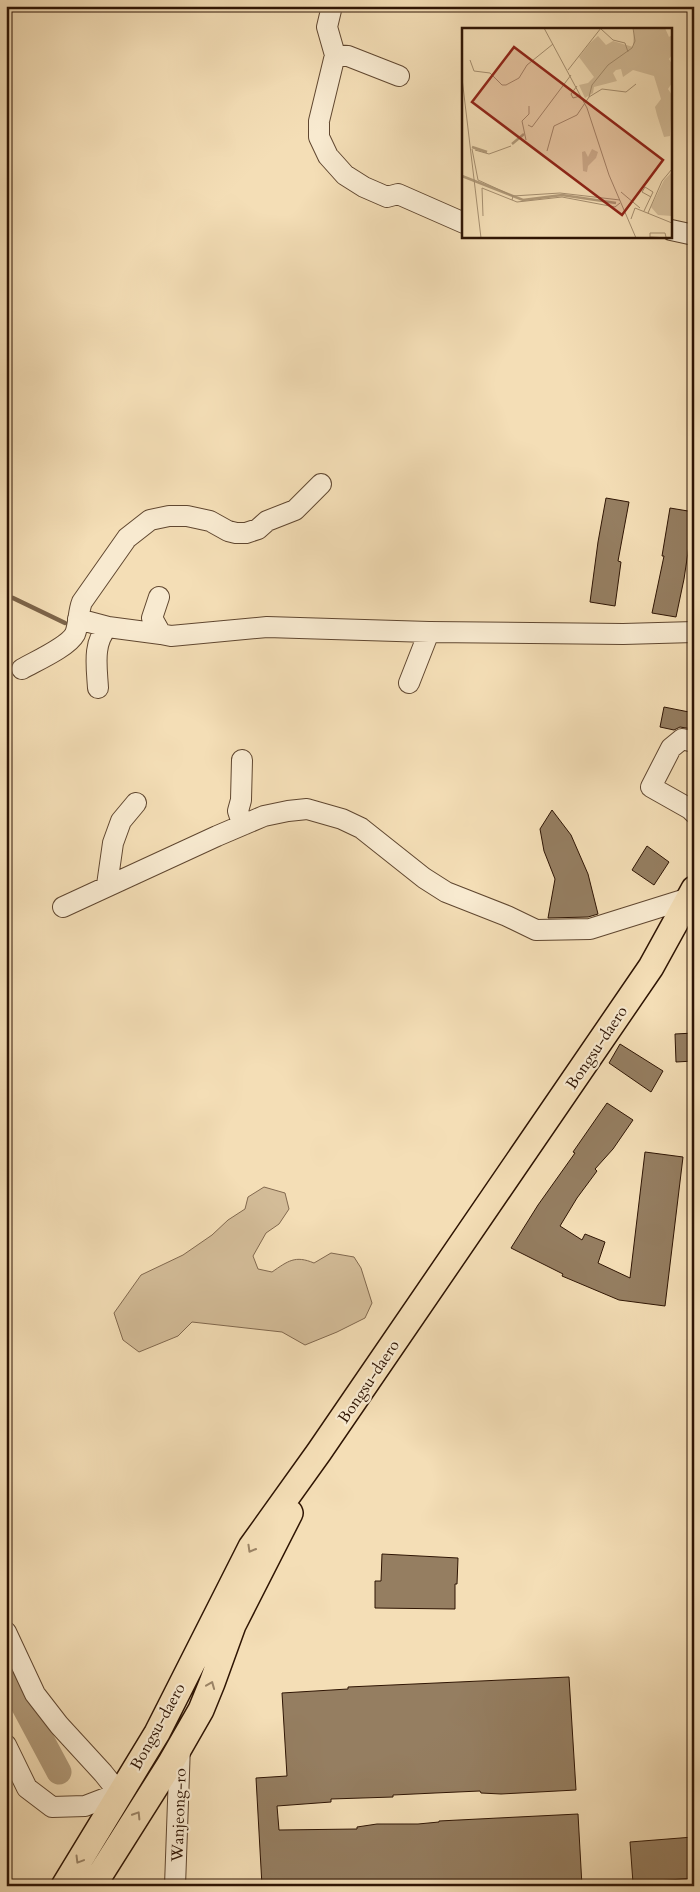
<svg xmlns="http://www.w3.org/2000/svg" width="700" height="1892" font-family="Cardo,serif">
<style>
.green{fill:#d3bc98;stroke:#81684e}
.lines{fill:none;stroke-linecap:round;stroke-linejoin:round}
.stream{stroke:#7d654a;stroke-width:4.5}
.river{stroke:#b19a79;stroke-width:25}
.building{fill:#957e61;stroke:#2f1504}
.minor-casing{stroke:#604730;stroke-width:22}
.major-casing{stroke:#2f1504;stroke-width:28}
.minor{stroke:#f8ead0;stroke-width:20}
.major{stroke:#f4deb6;stroke-width:25}
.oneway{stroke:#9b8466}
.labels{text-anchor:middle;stroke-width:4.5;stroke-linejoin:round;paint-order:stroke}
.street-label{font-size:16px;fill:#2f1504;stroke:#f8ead0}
.inset-river{fill:none;stroke:#b19a79;stroke-width:2.5}
.inset-road{fill:none;stroke:#a58e6f;stroke-width:1}
.view{fill:#8f2418;fill-opacity:0.15;stroke:#8f2418;stroke-width:2.5}
.inset-edge{fill:none;stroke:#2f1504;stroke-width:2.5}
</style>
<rect width="100%" height="100%" fill="#f4deb6"/>
<filter id="stains"><feTurbulence type="fractalNoise" baseFrequency=".004" numOctaves="4"/><feColorMatrix values="0 0 0 0 .2 0 0 0 0 .09 0 0 0 0 .02 0 0 0 .5 -.17"/></filter>
<radialGradient id="worn" r=".72"><stop offset=".6" stop-color="#630" stop-opacity="0"/><stop offset="1" stop-color="#630" stop-opacity=".3"/></radialGradient>
<path class="green" d="M264 1187 285 1193 289 1209 279 1224 266 1233 253 1256 258 1269 272 1272C288 1261 295 1255 314 1263L331 1253 354 1257 361 1268 372 1303 365 1318 337 1332 305 1345 282 1332 192 1322 178 1336 139 1352 123 1340 114 1313 141 1275 183 1255 212 1235 228 1220 245 1209 248 1197Z"/>
<g class="lines">
<path class="stream" d="M6 597 13 598 65 623"/>
<path class="river" d="M6 1673 59 1772"/>
</g>
<path class="building" d="M606 498 629 502 618 561 621 562 615 606 590 602 598 542Z
M670 508 694 512 684 579 676 617 652 613 664 556H662Z
M664 707 694 713 692 729 680 727 674 730 660 727Z
M552 810 571 835 588 874 598 914 588 917 548 918 555 879 544 851 540 829Z
M647 846 669 862 654 885 632 870Z
M694 1033V1061L676 1062 675 1034Z
M620 1044 663 1071 651 1092 609 1063Z
M607 1103 633 1120 613 1149 595 1169 597 1171 577 1198 560 1226 582 1240 585 1234 605 1242 598 1263 630 1278 645 1152 683 1157 665 1306 619 1300 562 1276 563 1274 511 1248 538 1205 575 1153 573 1152Z
M382 1554 458 1558 457 1584H455V1609L375 1608V1581H381Z
M569 1677 576 1790 501 1794 481 1793 480 1791 435 1793 393 1795V1797L331 1799V1802L277 1806 279 1830 357 1829V1827L377 1824H418L439 1822V1821L578 1814 582 1886H262L256 1778 287 1776 282 1693 348 1689V1687Z
M693 1837 694 1878 633 1883 630 1842Z"/>
<g class="lines">
<defs>
<path id="minor" d="M332 6 327 27 335 55 319 121V137L328 156 345 175 364 187 387 197 398 194 464 223
M335 55 348 56 399 76
M671 230 694 235
M159 597 152 618 161 634 171 636 267 627 429 632 623 634 694 632
M78 619 108 627 161 634
M22 669C36 661 68 647 75 634 79 624 78 612 82 602L127 538 150 520 169 516H187L210 521 228 531 236 533H246L258 529 267 521 295 510 321 484
M409 683 429 632
M98 688C97 669 92 642 108 627
M694 742 682 739 671 748 651 787 690 809 694 813
M242 760 241 800 238 811 241 820 245 824
M107 885 113 843 121 821 136 803
M63 907 217 836 264 816 288 811 307 809 342 819 361 828 424 878 446 892 507 916 536 930 590 929 689 898 694 899
M6 1632 35 1694 59 1725 103 1773 119 1793 85 1806 52 1807 27 1788 6 1745
M175 1886 180 1745"/>
<path id="major" d="M64 1886 157 1733 251 1547 319 1452 651 967 694 889
M93 1886 170 1764 201 1710 212 1683 233 1625 290 1513"/>
</defs>
<use href="#minor" class="minor-casing"/>
<use href="#major" class="major-casing"/>
<use href="#minor" class="minor"/>
<use href="#major" class="major"/>
</g>
<defs><path id="oneway-chevron" d="M-2-3.5L2.5 0L-2 3.5" fill="none" stroke-width="1.6" stroke-linecap="round" stroke-linejoin="round" transform="scale(1.25)"/></defs>
<g class="oneway">
<use href="#oneway-chevron" transform="translate(251 1549) rotate(120)"/>
<use href="#oneway-chevron" transform="translate(211 1685) rotate(-68)"/>
<use href="#oneway-chevron" transform="translate(137 1815) rotate(-58)"/>
<use href="#oneway-chevron" transform="translate(79 1860) rotate(121)"/>
</g>
<g class="labels">
<g class="street-label">
<text transform="translate(596 1047) rotate(-56)" y="6">Bongsu-daero</text>
<text transform="translate(368 1381) rotate(-56)" y="6">Bongsu-daero</text>
<text transform="translate(157 1726) rotate(-61)" y="6">Bongsu-daero</text>
<text transform="translate(178 1815) rotate(-88)" y="6">Wanjeong-ro</text>
</g>
</g>
<g transform="translate(462 28)">
<rect width="210" height="210" fill="#f4deb6"/>
<path d="M172 0H203L207 9 210 7V27L207 31 210 36V55L206 61 210 67 208 108 202 109 195 87 193 79 199 71 192 48 171 42 161 49 159 41 154 42 151 45 155 53 132 59 131 65 123 70 117 57 126 55 132 49 117 29 128 15 136 8 144 17 151 13 171 19ZM130 121 136 124 134 130 126 138 125 144 121 143 120 124 123 123 126 129ZM210 144V188L196 187 189 179 202 152Z" fill="#d3bc98"/>
<path class="inset-river" d="M50 116 62 106M10 119 25 124M0 148 61 172 100 167 154 175"/>
<path class="inset-road" d="M82 0 125 80 147 147 174 210M139 1 151 12 163 15 166 24M8 32 12 43 28 45 40 57H44L57 50 65 37 91 16M106 42 139 0M0 50 19 210M115 58 109 66 111 70 118 68M127 69 130 57 146 37 170 20 173 13 171 0M66 97 70 99 109 47M64 112 60 93 67 86V78M10 121 16 152 51 168 98 165 158 172M13 122 27 126 49 118M85 123 92 98 115 87 127 69 140 61 164 64 174 56M159 164 178 180M51 168 50 172 55 174 100 169 153 179 158 175M182 183 191 164 183 159 180 164 189 169M186 185 200 153 210 141M21 188 20 160 50 172M169 191 173 180 210 195M188 209V205H203L204 209M188 209 207 210"/>
<path class="view" d="M52 19 201 132 160 187 10 74Z"/>
<rect width="210" height="210" class="inset-edge"/>
</g>
<rect width="700" height="1892" fill="none" stroke="#f4deb6" stroke-width="25"/>
<rect x="8" y="8" width="685" height="1877" fill="none" stroke="#2f1504" stroke-width="2.5"/>
<rect x="12" y="12" width="675" height="1867" fill="none" stroke="#2f1504"/>
<rect width="100%" height="100%" filter="url(#stains)"/>
<rect width="100%" height="100%" fill="url(#worn)"/>
</svg>
